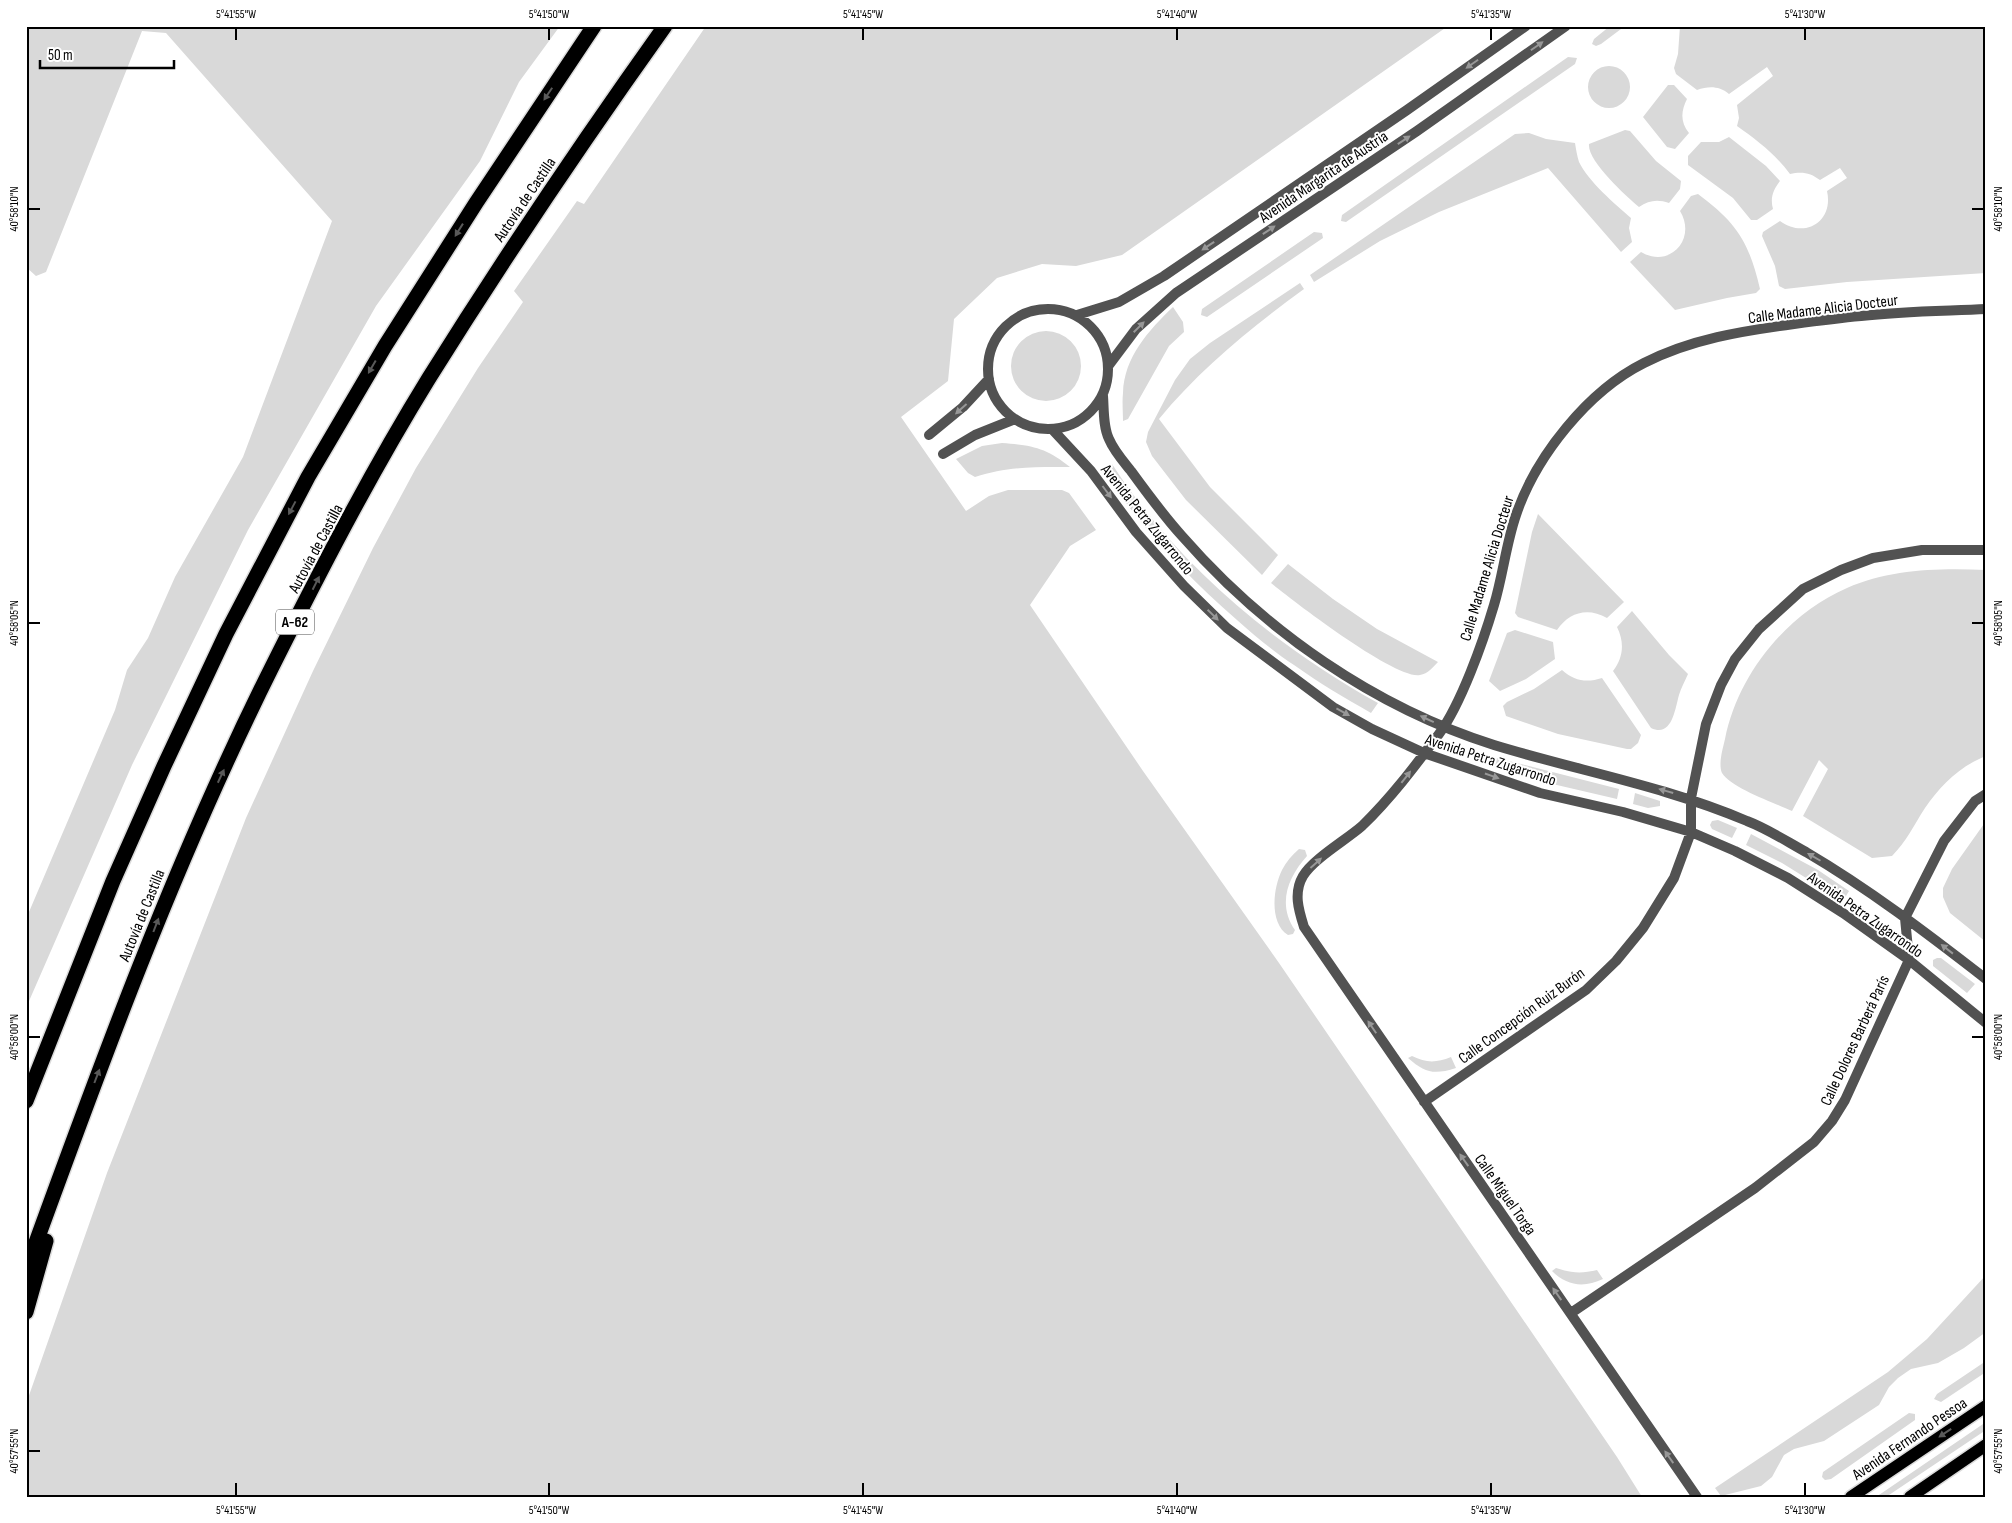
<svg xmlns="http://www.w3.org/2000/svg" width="2012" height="1523" font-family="'Sofia Sans Condensed',sans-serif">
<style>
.green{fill:#d9d9d9}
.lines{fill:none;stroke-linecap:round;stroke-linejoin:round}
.primary-casing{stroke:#dbdbdb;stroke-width:15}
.motorway-casing{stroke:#dbdbdb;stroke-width:18}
.minor{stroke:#525252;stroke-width:10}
.primary{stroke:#000;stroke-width:12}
.motorway{stroke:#000;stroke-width:15}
.oneway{fill:#979797}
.oneway2{fill:#595959}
.ticks{fill:none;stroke:#000;stroke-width:2}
.labels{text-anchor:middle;stroke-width:4;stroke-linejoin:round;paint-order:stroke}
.shield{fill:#fff;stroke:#4c4c4c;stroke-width:1}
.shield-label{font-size:15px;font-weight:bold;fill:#000}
.street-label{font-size:16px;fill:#000;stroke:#fff}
.neatline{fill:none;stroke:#000;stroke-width:2}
.ticks-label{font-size:12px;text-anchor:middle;fill:#000}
</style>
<rect width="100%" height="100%" fill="#fff"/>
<path class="green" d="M26 26H560L519 82 480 161 376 306 248 530 132 765 26 1008V919L115 710 127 670 148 638 175 577 243 457 332 221 166 33 142 31 46 272 36 276 26 267Z
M706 26H1448L1122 255 1076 266 1042 264 997 278 954 319 948 381 901 417 966 511 989 496 1008 490H1062L1069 493 1096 530 1070 546 1030 605 1143 771 1279 963 1617 1457 1642 1497H26V1404L107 1173 246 818 313 671 373 548 416 468 478 368 523 302 514 291 577 201 584 204Z
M1610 26H1625L1601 44 1596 46 1592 44 1594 39Z
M1680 26H1986V273L1847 282 1785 289 1779 286 1775 266 1762 236 1763 232 1780 221C1804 239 1834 222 1827 191L1847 178 1840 168 1820 180C1811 173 1802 171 1790 174 1775 154 1757 140 1737 126L1739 118 1737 105 1773 76 1767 67 1729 94C1719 86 1709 86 1697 90L1676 74 1674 68 1678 54Z
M1568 57 1577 58 1575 64 1346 222 1341 221 1342 215Z
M1588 87a21 21 0 1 1 42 0a21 21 0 1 1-42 0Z
M1668 85H1674L1687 99C1681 111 1680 122 1689 133L1675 149 1667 147 1643 117Z
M1625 130 1630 131 1656 161 1681 181 1680 189 1669 203C1658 199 1649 200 1639 207 1626 196 1587 161 1589 144Z
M1529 133 1546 139 1575 143C1576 149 1577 156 1579 162 1588 181 1615 204 1631 218L1629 228 1632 242 1621 252 1548 168 1439 212 1380 241 1314 282 1310 275 1515 134Z
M1729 137 1766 166 1780 181C1773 190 1770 198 1773 209L1757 220H1751L1733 198 1688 165V156L1701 142H1719Z
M1698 194C1737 223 1749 242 1760 289L1756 293 1727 298 1675 310 1630 262 1641 252C1670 269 1697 239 1680 211L1691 196Z
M1314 232 1322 233 1323 238 1207 317 1201 315 1202 309Z
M1300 283 1304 289C1252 327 1200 369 1159 419L1210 487 1278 555 1262 575 1186 500 1152 456 1146 442 1148 432 1175 380 1190 359 1210 343Z
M1173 307 1183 322 1184 332 1169 346 1128 419 1123 421C1123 412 1122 402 1123 393 1124 357 1149 330 1173 307Z
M1011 366a35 35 0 1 1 70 0a35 35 0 1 1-70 0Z
M1002 443C1032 445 1047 448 1070 467 1036 467 1008 466 975 477L968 473 956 459 982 446Z
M1112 464C1177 565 1274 645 1378 703L1371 713C1345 698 1319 683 1294 665 1274 652 1255 636 1237 620 1185 575 1142 528 1103 471Z
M1538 514 1624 602 1607 618C1588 607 1569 612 1557 630L1518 617 1515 613 1532 532Z
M1288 564 1333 599 1377 629 1438 662C1433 667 1428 674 1420 675 1396 680 1293 601 1271 583Z
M1986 570V756C1960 766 1940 786 1925 808 1914 825 1906 842 1892 856L1872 858 1803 816 1828 769 1819 760 1792 811C1775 803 1731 788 1722 773 1718 764 1723 748 1725 739 1738 674 1787 614 1847 588 1890 569 1939 568 1986 570Z
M1632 611 1669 655 1688 674C1685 681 1681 688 1679 695 1675 709 1672 738 1651 728L1613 671C1623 658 1625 643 1617 627Z
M1515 630 1553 642 1555 659 1526 679 1500 691 1489 681 1507 633Z
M1562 670C1574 681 1587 683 1602 678L1641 735 1638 743 1631 749H1627L1558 734 1506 716 1503 706 1507 702 1534 689Z
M1497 758 1619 789 1617 799 1544 782 1494 767Z
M1635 793 1660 801V806L1648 808 1633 804Z
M1718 820 1737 828 1732 838 1712 829 1710 825 1712 821Z
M1986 821V942L1950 913 1943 897V888L1952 869Z
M1751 834 1818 870 1849 891 1843 901 1782 863 1746 845Z
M1299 849 1305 850 1307 856C1288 877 1277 904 1295 930L1293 934 1288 935C1269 923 1273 888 1282 870 1286 862 1292 855 1299 849Z
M1937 958H1941L1975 984 1967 993 1933 966V960Z
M1412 1056C1426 1063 1436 1063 1451 1057L1456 1068C1434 1075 1425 1073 1408 1058Z
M1556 1268C1571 1273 1581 1274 1597 1270L1603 1279C1584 1288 1567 1286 1552 1271Z
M1986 1275V1332L1964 1348 1938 1363 1911 1369 1898 1378 1889 1387 1879 1405 1824 1441 1794 1449 1784 1455 1772 1477 1761 1486 1721 1496 1715 1488 1888 1372 1927 1339Z
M1986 1361V1372L1941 1402 1934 1399 1937 1394Z
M1909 1413 1915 1414V1420L1831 1479 1825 1480 1822 1477 1823 1472Z
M1986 1422V1430L1886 1497H1876Z"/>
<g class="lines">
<defs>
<path id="primary" d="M1851 1497 1986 1406
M1910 1497 1986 1445"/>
<path id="motorway" d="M26 1101 113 881 164 766 226 634 308 477 385 346 476 203 594 26
M26 1270C100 1066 174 863 271 669 320 571 371 472 429 378 504 258 583 141 665 26
M26 1312 46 1241"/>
</defs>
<use href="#primary" class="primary-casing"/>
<use href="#motorway" class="motorway-casing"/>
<path class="minor" d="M988 369a60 60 0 1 1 120 0a60 60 0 1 1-120 0Z
M1077 315 1119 302 1164 276 1407 110 1526 26
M1109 365 1136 329 1176 293 1417 131 1566 26
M1103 396C1104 409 1103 427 1109 439 1114 451 1123 461 1131 471 1147 493 1163 515 1182 536 1265 631 1374 707 1494 745 1579 771 1665 786 1747 821 1768 829 1786 841 1806 852 1869 889 1928 934 1986 979
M1052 429 1091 471 1136 532 1184 586 1227 628 1333 707 1372 729 1424 753 1540 793 1623 812 1691 832 1735 851 1788 878 1843 913 1909 960 1986 1023
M929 435 963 407 989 379
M943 454 975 435 1015 419
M1424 1102 1586 990 1616 961 1643 928 1674 878 1691 832V798L1706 724 1721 685 1735 659 1759 629 1803 589 1841 570 1873 558 1922 550H1986
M1571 1313 1755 1188 1814 1142 1832 1121 1845 1100 1909 960 1905 918 1944 841 1975 801 1986 794
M1697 1497 1304 927C1299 911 1293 893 1303 876 1313 859 1346 840 1362 826 1391 798 1415 766 1439 734 1461 704 1483 642 1494 605 1503 575 1506 544 1516 515 1536 456 1588 391 1644 363 1691 339 1742 331 1794 324 1816 321 1839 318 1861 316 1902 311 1944 311 1986 309"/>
<use href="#primary" class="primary"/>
<use href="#motorway" class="motorway"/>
</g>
<defs><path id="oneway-solid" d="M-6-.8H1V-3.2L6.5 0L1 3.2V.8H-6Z" transform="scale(1.25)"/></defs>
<g class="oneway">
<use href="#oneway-solid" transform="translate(1537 46) rotate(-35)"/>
<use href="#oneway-solid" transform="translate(1472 64) rotate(145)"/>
<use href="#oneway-solid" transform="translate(1404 140) rotate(-34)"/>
<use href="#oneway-solid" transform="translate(1269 230) rotate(-34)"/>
<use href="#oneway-solid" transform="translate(1208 246) rotate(146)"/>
<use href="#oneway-solid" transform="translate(1139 327) rotate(-45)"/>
<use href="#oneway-solid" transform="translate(961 409) rotate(138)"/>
<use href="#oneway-solid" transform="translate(1107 492) rotate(53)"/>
<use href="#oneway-solid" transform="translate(1213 615) rotate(44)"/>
<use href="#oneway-solid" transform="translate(1343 712) rotate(29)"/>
<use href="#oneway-solid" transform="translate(1427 719) rotate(-155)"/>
<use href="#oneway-solid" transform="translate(1492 776) rotate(19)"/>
<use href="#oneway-solid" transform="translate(1406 777) rotate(-52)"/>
<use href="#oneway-solid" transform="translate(1666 791) rotate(-164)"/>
<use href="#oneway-solid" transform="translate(1814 857) rotate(-150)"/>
<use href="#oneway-solid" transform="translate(1316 863) rotate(-42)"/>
<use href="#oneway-solid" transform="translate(1947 949) rotate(-142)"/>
<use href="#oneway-solid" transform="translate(1372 1027) rotate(-124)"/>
<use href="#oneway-solid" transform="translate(1464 1160) rotate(-125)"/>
<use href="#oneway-solid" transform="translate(1557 1294) rotate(-125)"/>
<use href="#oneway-solid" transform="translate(1669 1457) rotate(-125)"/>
</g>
<g class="oneway2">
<use href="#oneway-solid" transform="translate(548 94) rotate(124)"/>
<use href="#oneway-solid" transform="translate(459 230) rotate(122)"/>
<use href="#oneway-solid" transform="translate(372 367) rotate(120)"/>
<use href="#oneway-solid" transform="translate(292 508) rotate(118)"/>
<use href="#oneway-solid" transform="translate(316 583) rotate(-63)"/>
<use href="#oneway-solid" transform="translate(221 776) rotate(-65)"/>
<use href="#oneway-solid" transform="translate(156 925) rotate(-69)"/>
<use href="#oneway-solid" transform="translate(97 1076) rotate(-69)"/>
<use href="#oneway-solid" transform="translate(1945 1433) rotate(146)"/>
</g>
<path class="ticks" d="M236 28V40M549 28V40M863 28V40M1177 28V40M1491 28V40M1805 28V40M28 209H40M1972 209H1984M28 623H40M1972 623H1984M28 1037H40M1972 1037H1984M28 1451H40M1972 1451H1984M236 1483V1496M549 1483V1496M863 1483V1496M1177 1483V1496M1491 1483V1496M1805 1483V1496"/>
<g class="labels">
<rect class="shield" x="276" y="609.5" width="38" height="25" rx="4"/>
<g class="shield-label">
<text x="295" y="627">A-62</text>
</g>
<g class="street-label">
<text transform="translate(1323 176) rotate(-34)" y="6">Avenida Margarita de Austria</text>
<text transform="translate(524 199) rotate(-56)" y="6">Autovía de Castilla</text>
<text transform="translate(1823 308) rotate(-7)" y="6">Calle Madame Alicia Docteur</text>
<text transform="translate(1148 519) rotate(51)" y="6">Avenida Petra Zugarrondo</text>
<text transform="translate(315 548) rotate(-62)" y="6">Autovía de Castilla</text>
<text transform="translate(1486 568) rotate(-73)" y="6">Calle Madame Alicia Docteur</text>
<text transform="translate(1491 759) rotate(18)" y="6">Avenida Petra Zugarrondo</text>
<text transform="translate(1866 914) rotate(35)" y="6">Avenida Petra Zugarrondo</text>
<text transform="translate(141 915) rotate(-68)" y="6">Autovía de Castilla</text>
<text transform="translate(1521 1015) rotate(-36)" y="6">Calle Concepción Ruiz Burón</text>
<text transform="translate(1854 1040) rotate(-65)" y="6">Calle Dolores Barberá París</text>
<text transform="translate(1506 1194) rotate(55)" y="6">Calle Miguel Torga</text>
<text transform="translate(1909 1438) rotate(-34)" y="6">Avenida Fernando Pessoa</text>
</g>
</g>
<rect width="2012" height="1523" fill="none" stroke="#ffffff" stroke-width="55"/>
<path d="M40 60v8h134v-8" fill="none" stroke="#000000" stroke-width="2.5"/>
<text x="48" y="60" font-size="15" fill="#000000" stroke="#ffffff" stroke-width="4" paint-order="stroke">50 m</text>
<rect x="28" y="28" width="1956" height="1468" class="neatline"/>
<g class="ticks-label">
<text x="236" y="18">5°41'55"W</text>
<text x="549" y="18">5°41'50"W</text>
<text x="863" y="18">5°41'45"W</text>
<text x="1177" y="18">5°41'40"W</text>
<text x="1491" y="18">5°41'35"W</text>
<text x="1805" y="18">5°41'30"W</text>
<text transform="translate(14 209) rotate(-90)" y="4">40°58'10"N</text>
<text transform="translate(1998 209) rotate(-90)" y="4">40°58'10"N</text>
<text transform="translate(14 623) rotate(-90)" y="4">40°58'05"N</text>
<text transform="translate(1998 623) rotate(-90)" y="4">40°58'05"N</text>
<text transform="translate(14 1037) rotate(-90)" y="4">40°58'00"N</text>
<text transform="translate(1998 1037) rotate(-90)" y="4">40°58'00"N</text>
<text transform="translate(14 1451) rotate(-90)" y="4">40°57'55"N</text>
<text transform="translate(1998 1451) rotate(-90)" y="4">40°57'55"N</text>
<text x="236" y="1514">5°41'55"W</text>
<text x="549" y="1514">5°41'50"W</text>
<text x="863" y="1514">5°41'45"W</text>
<text x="1177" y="1514">5°41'40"W</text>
<text x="1491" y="1514">5°41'35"W</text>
<text x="1805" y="1514">5°41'30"W</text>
</g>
</svg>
